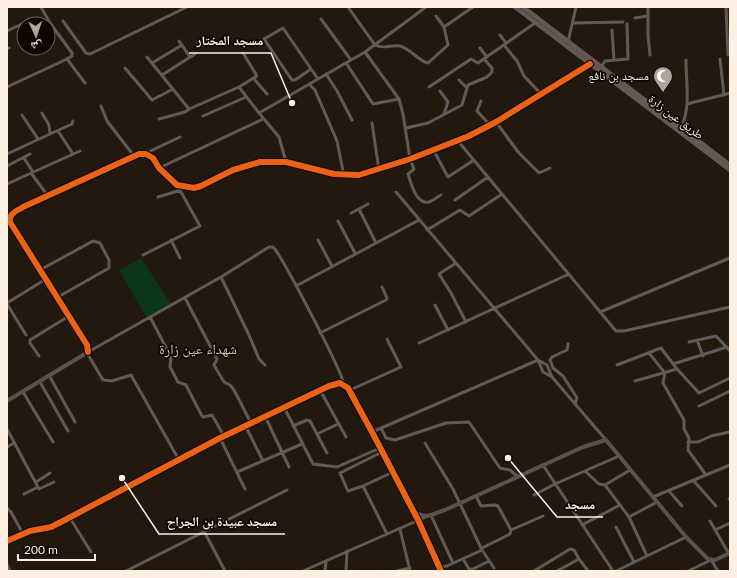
<svg xmlns="http://www.w3.org/2000/svg" width="737" height="578" font-family="Lato,'Noto Naskh Arabic',sans-serif">
<style>
.green{fill:#0b3716}
.lines{fill:none;stroke-linecap:round;stroke-linejoin:round}
.street{stroke:#605a58;stroke-width:3}
.secondary{stroke:#5a524e;stroke-width:4}
.primary{stroke:#635955;stroke-width:4.5}
.cycleway-casing{stroke:#0e0601;stroke-width:8}
.cycleway{stroke:#ea6118;stroke-width:6}
.labels{text-anchor:middle;stroke-width:3.5;stroke-linejoin:round;paint-order:stroke}
.poi-label{font-size:12px;fill:#feefe3;stroke:#0e0601;text-anchor:end}
.street-label{font-size:12px;fill:#feefe3;stroke:#0e0601}
.quarter-label{font-size:14px;fill:#dfc2ab;stroke:#0e0601}
.leader{fill:none;stroke:#feefe3;stroke-width:1.5}
.callout-dot{fill:#feefe3;stroke:#0e0601;stroke-width:1.5}
.callout-label{font-size:13px;text-anchor:middle;font-weight:bold;fill:#feefe3;stroke:#0e0601;stroke-width:3.5;stroke-linejoin:round;paint-order:stroke}
</style>
<rect width="100%" height="100%" fill="#23180e"/>
<path class="green" d="M141 258 171 304 147 318 119 270Z"/>
<g class="lines">
<path class="street" d="M41 7 50 23 72 53V56L67 59
M348 7 375 45C383 50 392 44 400 46 411 49 417 60 428 63L448 45 444 27 473 7
M648 7V35L650 55
M726 7 728 55
M436 16 444 27
M635 18 647 16
M321 19 351 60
M63 21 86 53 90 54 187 7
M573 23 623 22
M612 30 614 60
M7 31 26 22
M500 35 506 43
M179 41 190 57
M568 42 576 7
M504 45 517 61 524 76 541 94
M480 48 487 57
M7 49 9 48
M365 52 399 99 403 114 410 159 414 169 408 174C411 183 416 205 429 202 433 201 437 197 441 195
M243 53 257 76 239 87 259 113
M147 57 189 109 239 87
M720 59 724 95
M152 63 182 45
M346 63 373 104 399 99
M601 67 605 61 628 59 627 24
M125 68 152 100 173 89
M311 69 295 80H292L264 39 283 28 318 79
M326 74 337 91 352 120
M162 75 195 54
M254 79 267 94
M459 80 467 88
M310 85 315 90 337 141 344 176
M7 87 67 59 85 83
M429 87 471 59 478 63 535 23
M440 91 448 102 444 114
M481 101 477 111 490 125
M687 104 730 93
M101 106 107 121 134 156
M22 115 38 139
M203 116 246 97
M159 119 185 112 189 109
M496 122 519 153 539 173 550 168
M372 123 379 170
M406 128 428 123 462 105 468 85 487 77 492 72V68L484 59
M681 128C691 108 686 82 686 60
M58 131 73 154
M50 134 72 124 73 121
M458 141 616 331H624L730 307
M434 151 448 177 474 160
M7 154 50 134 49 125 42 113
M144 154 180 137
M24 158 33 172
M286 162 279 137 259 113 365 52 426 7
M7 166 30 154
M159 168 263 119
M31 173 48 196
M7 184 80 151
M396 192 527 347 538 360 543 372 552 377
M158 197 181 190
M455 200 488 177
M368 204 359 209 376 243
M351 213 359 209
M338 221 355 253
M427 230 460 210 469 216 502 194
M171 240 180 258
M318 240 332 266
M143 255 200 226 177 185
M456 263 439 274 451 293 466 322
M40 270 93 241 100 243 109 260V268L58 297
M221 277 249 335 259 359 265 365
M296 286 419 220
M185 298 217 359 214 365 224 382 230 385 234 390 251 423
M7 303 46 279
M7 304 26 335
M435 305 448 330
M600 312 730 258
M150 317 171 357 170 367 178 382 186 385 202 416 203 417 212 415 224 436
M320 333 386 300 387 298 382 287
M697 340 703 356
M689 342 716 336 730 351
M419 343 569 274
M568 344 567 350 552 357 550 360 553 368 563 376 577 398 575 404
M88 352 221 277 269 247H273C281 254 343 373 344 385
M87 353 103 380 112 381 131 375 179 460
M649 353 665 373
M39 356 30 343V340L69 316
M538 360 547 365 552 377 606 440
M673 364 727 347
M617 365 661 348 677 369
M665 373 663 383 684 420V429L689 438 688 450 706 475
M50 377 75 422
M635 381 677 369 699 393 730 378
M40 382 68 431
M320 390 346 437
M350 390 401 367 387 339
M23 392 53 442
M699 406 730 391
M284 407 313 464 337 467 380 448
M265 416 289 467
M245 425 263 461
M293 426 307 420 310 421 327 453
M381 428 386 438 395 440 446 423 469 422 500 468 510 470 518 477
M7 429 39 489 54 482
M372 432 538 360
M317 434 338 424
M220 438 245 489
M688 442H698L711 436 730 432
M425 443 453 489 482 550 494 568
M7 447 14 443
M543 465 613 571
M585 471 599 484 605 485
M237 472 302 444
M693 480 716 506
M36 482 50 473
M363 486 348 491 340 473 382 452
M669 491 682 506
M24 494 38 487
M534 495 555 484 619 456
M476 496 481 506 495 505 498 506 511 530 510 534 482 548
M653 497 730 465
M729 499 730 498
M7 508 11 512 23 534
M415 514 441 571
M431 515 453 563
M629 517 605 485 630 470
M70 518 91 552
M710 521 729 554
M582 525 620 505
M616 527 634 562
M400 529 410 571
M511 530 543 516
M715 530 730 523
M204 531 225 571
M387 534 363 486 393 472
M647 556 629 517 657 502
M463 559 469 569H473L489 561
M7 564 10 571
M440 567 447 566 482 550
M126 571 287 490
M303 571 428 516
M325 571 326 561
M346 571 347 551
M397 571 410 568
M534 571 570 549 574 550 579 559
M557 571 579 559 588 571
M616 571 686 537
M688 571 711 560 718 571"/>
<path class="secondary" d="M7 401 88 352 87 345 10 222C8 214 17 211 23 207L139 154H146L153 158 159 168 177 185 194 188 201 186 233 170 260 162H286L334 174 359 175 410 159 469 136 496 122 590 64
M7 541 30 531 51 527 61 522 220 438 329 386C338 383 343 382 350 390L415 514 428 516 445 510 583 447 606 440 686 537 708 559 715 560 730 553"/>
<path class="primary" d="M515 7 730 170
M523 7 730 165"/>
<defs>
<path id="cycleway" d="M88 352 87 345 10 222C8 214 17 211 23 207L139 154H146L153 158 159 168 177 185 194 188 201 186 233 170 260 162H286L334 174 359 175 410 159 469 136 496 122 590 64
M7 541 30 531 51 527 61 522 220 438 329 386 340 383 348 388 372 432 418 520 441 571"/>
</defs>
<use href="#cycleway" class="cycleway-casing"/>
<use href="#cycleway" class="cycleway"/>
</g>
<defs>
<symbol id="mosque-pin" viewBox="-11 -11 22 30"><path d="M0 17L-7.5 6A9.5 9.5 0 1 1 7.5 6Z" fill="#b1a498" stroke="#0e0601"/><path d="M3.5-4.9A6 6 0 1 0 3.5 4.9A5 5 0 1 1 3.5-4.9Z" fill="#fff"/></symbol>
</defs>
<g fill-rule="evenodd">
<use href="#mosque-pin" x="652" y="65" width="22" height="30"/>
</g>
<g class="labels">
<g class="poi-label">
<text x="649" y="80">مسجد بن نافع</text>
</g>
<g class="street-label">
<text transform="translate(676 117) rotate(37)" y="4">طريق عين زارة</text>
</g>
<g class="quarter-label">
<text x="198" y="354">شهداء عين زارة</text>
</g>
</g>
<path class="leader" d="M292 103L271 53H189M508 458L557 517H603M122 478L159 534H285"/>
<g class="callout-dot">
<circle cx="292" cy="103" r="4"/>
<circle cx="508" cy="458" r="4"/>
<circle cx="122" cy="478" r="4"/>
</g>
<g class="callout-label">
<text x="230" y="45">مسجد المختار</text>
<text x="580" y="509">مسجد</text>
<text x="222" y="526">مسجد عبيدة بن الجراح</text>
</g>
<rect width="737" height="578" fill="none" stroke="#feefe3" stroke-width="16"/>
<g transform="translate(36 36) rotate(177)"><circle r="19" fill="#0e0601" stroke="#6e635b"/>
<path d="M0-3L7 15L0 10L-7 15Z" fill="#b1a498"/>
<text y="-6" font-size="11" font-weight="bold" text-anchor="middle" fill="#feefe3">ش</text>
</g>
<path d="M18 554v6h77v-6" fill="none" stroke="#feefe3" stroke-width="2"/>
<text x="24" y="554" font-size="12" fill="#feefe3" stroke="#0e0601" stroke-width="3" paint-order="stroke">200 m</text>
</svg>
